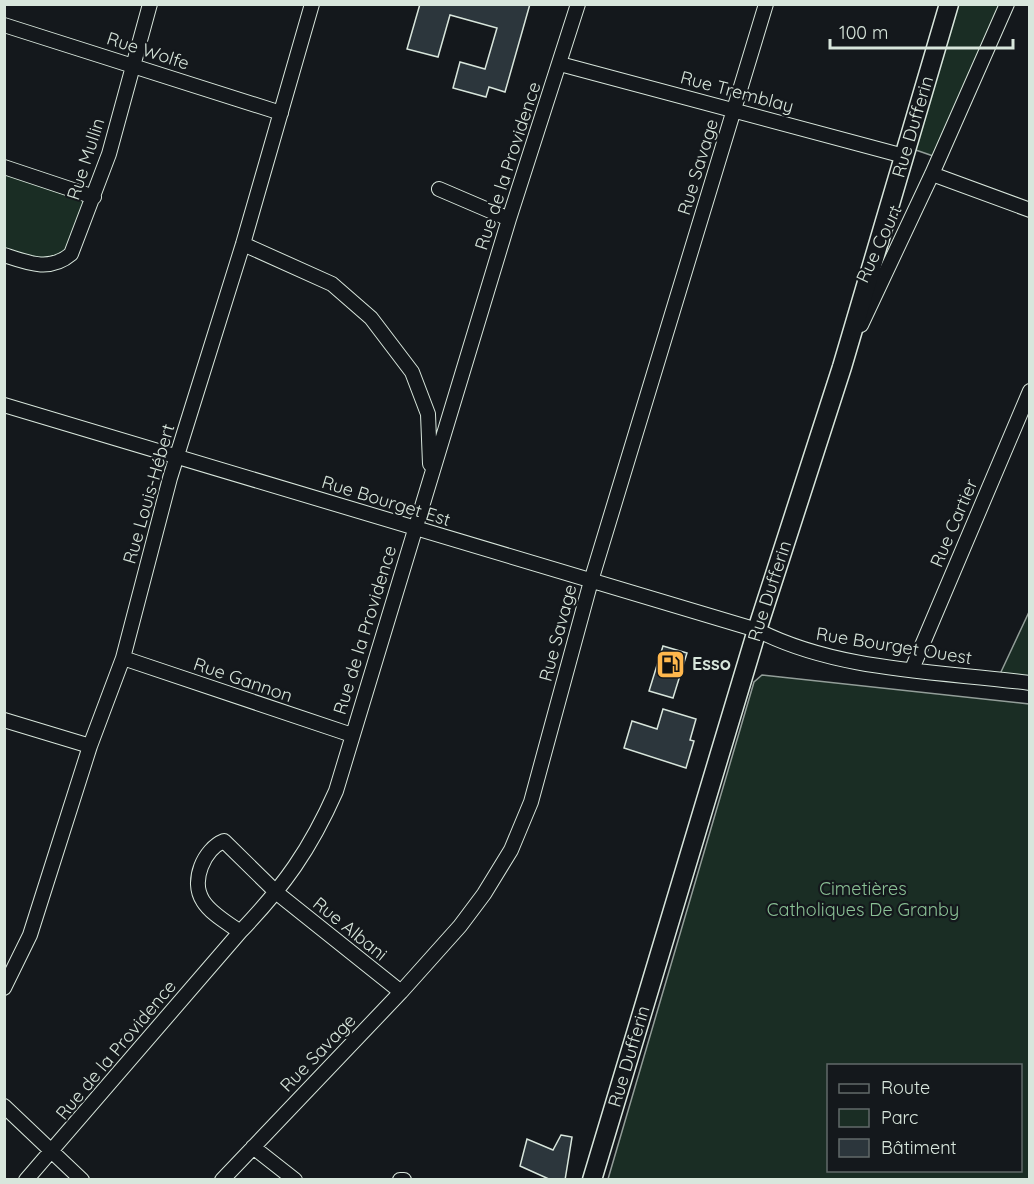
<svg xmlns="http://www.w3.org/2000/svg" width="1034" height="1184" font-family="Quicksand,sans-serif">
<style>
.green{fill:#1a2d24;stroke:#939e99;stroke-width:1.5;fill-rule:evenodd}
.building{fill:#2c363c;stroke:#d8e6dc;stroke-width:1.5}
.lines{fill:none;stroke-linecap:round;stroke-linejoin:round}
.minor-casing{stroke:#d8e6dc;stroke-width:16}
.major-casing{stroke:#d8e6dc;stroke-width:21}
.minor{stroke:#14181c;stroke-width:14}
.major{stroke:#14181c;stroke-width:18}
.labels{text-anchor:middle;stroke-width:4.5;stroke-linejoin:round;paint-order:stroke}
.street-label{font-size:18px;fill:#d8e6dc;stroke:#14181c}
.poi-label{font-size:18px;font-weight:bold;fill:#d8e6dc;stroke:#14181c;text-anchor:start}
.park-label{font-size:18px;fill:#8ac095;stroke:#14181c}
</style>
<rect width="100%" height="100%" fill="#14181c"/>
<path class="green" d="M951 5H1006L939 158 907 147Z
M4 173 92 202 79 252 55 268 5 259Z
M1029 612V677L1000 674Z
M762 675 1029 704V1179H608L754 682ZM828 1066H1020V1170H828Z"/>
<path class="building" d="M420 4H530L505 92 489 87 486 97 453 88 460 62 485 69 497 28 450 15 438 57 407 49Z
M663 646 687 653 673 698 649 691Z
M663 709 696 719 690 740 694 741 686 768 624 748 632 721 657 729Z
M561 1135 572 1137 565 1180H551L520 1166 527 1139 553 1150Z"/>
<g class="lines">
<defs>
<path id="minor" d="M4 25 281 113
M560 64 904 156
M4 167 94 197
M932 174 1030 210
M439 189 509 219
M243 244 332 284 371 318 412 372 428 414 430 464
M4 255C28 263 50 272 71 254L109 154 150 4
M861 325 932 174 1007 4
M4 405 757 630C839 672 939 671 1030 683
M123 658 352 735
M912 669 1030 391
M4 720 90 746
M240 932C228 923 211 914 203 901 190 881 204 849 224 841L277 893 401 992
M4 988 30 935 90 746 123 658 170 478 243 244 312 4
M4 1106 82 1180
M253 1147 295 1180
M26 1180 240 932C284 886 310 850 336 791L509 219 578 4
M222 1180 401 992 460 926 484 894 511 850 531 802 591 581 766 4
M400 1180H404"/>
<g id="major">
<path id="s1" d="M592 1180 757 630 842 367 949 4"/>
</g>
</defs>
<use href="#minor" class="minor-casing"/>
<use href="#major" class="major-casing"/>
<use href="#minor" class="minor"/>
<use href="#major" class="major"/>
</g>
<defs>
<symbol id="fuel-square" viewBox="-11 -11 22 22"><rect x="-9" y="-9" width="18" height="18" rx="4" fill="#ffb74d" stroke="#14181c"/><path d="M-5.5-6h7V0h2V4h1.3V-2.5L3-4.5l.8-.8L6-3V5H2.5V1h-1V6h-7ZM-4.2-4.7v3.2H.2V-4.7Z" fill="#111"/></symbol>
</defs>
<g fill-rule="evenodd">
<use href="#fuel-square" x="654" y="648" width="33" height="33"/>
</g>
<g class="labels">
<g class="street-label">
<text transform="translate(148 51) rotate(18)" y="6">Rue Wolfe</text>
<text transform="translate(737 92) rotate(15)" y="6">Rue Tremblay</text>
<text dy="6" stroke="none"><textPath href="#s1" startOffset="1101">Rue Dufferin</textPath></text>
<text transform="translate(86 159) rotate(-72)" y="6">Rue Mullin</text>
<text transform="translate(508 166) rotate(-72)" y="6">Rue de la Providence</text>
<text transform="translate(698 167) rotate(-73)" y="6">Rue Savage</text>
<text transform="translate(879 244) rotate(-65)" y="6">Rue Court</text>
<text transform="translate(149 494) rotate(-74)" y="6">Rue Louis-Hébert</text>
<text transform="translate(386 501) rotate(17)" y="6">Rue Bourget Est</text>
<text transform="translate(954 523) rotate(-67)" y="6">Rue Cartier</text>
<text dy="6" stroke="none"><textPath href="#s1" startOffset="615">Rue Dufferin</textPath></text>
<text transform="translate(365 630) rotate(-73)" y="6">Rue de la Providence</text>
<text transform="translate(558 633) rotate(-75)" y="6">Rue Savage</text>
<text transform="translate(894 646) rotate(9)" y="6">Rue Bourget Ouest</text>
<text transform="translate(243 680) rotate(19)" y="6">Rue Gannon</text>
<text transform="translate(350 929) rotate(39)" y="6">Rue Albani</text>
<text transform="translate(116 1050) rotate(-50)" y="6">Rue de la Providence</text>
<text transform="translate(318 1053) rotate(-46)" y="6">Rue Savage</text>
<text dy="6" stroke="none"><textPath href="#s1" startOffset="129">Rue Dufferin</textPath></text>
</g>
<g class="poi-label">
<text x="692" y="670">Esso</text>
</g>
<g class="park-label">
<text x="863" y="895">Cimetières<tspan x="863" dy="21">Catholiques De Granby</tspan></text>
</g>
</g>
<rect width="1034" height="1184" fill="none" stroke="#d8e6dc" stroke-width="12"/>
<rect x="827" y="1064" width="195" height="108" fill="#14181c" stroke="#626a69" stroke-width="1.5"/>
<rect x="839" y="1084" width="30" height="9" fill="#14181c" stroke="#626a69" stroke-width="1.5"/>
<text x="881" y="1094" font-size="18" fill="#d8e6dc">Route</text>
<rect x="839" y="1109" width="30" height="18" fill="#1a2d24" stroke="#626a69" stroke-width="1.5"/>
<text x="881" y="1124" font-size="18" fill="#d8e6dc">Parc</text>
<rect x="839" y="1139" width="30" height="18" fill="#2c363c" stroke="#626a69" stroke-width="1.5"/>
<text x="881" y="1154" font-size="18" fill="#d8e6dc">Bâtiment</text>
<path d="M830 39v9h183v-9" fill="none" stroke="#d8e6dc" stroke-width="3"/>
<text x="839" y="39" font-size="18" fill="#d8e6dc" stroke="#14181c" stroke-width="4.5" paint-order="stroke">100 m</text>
</svg>
